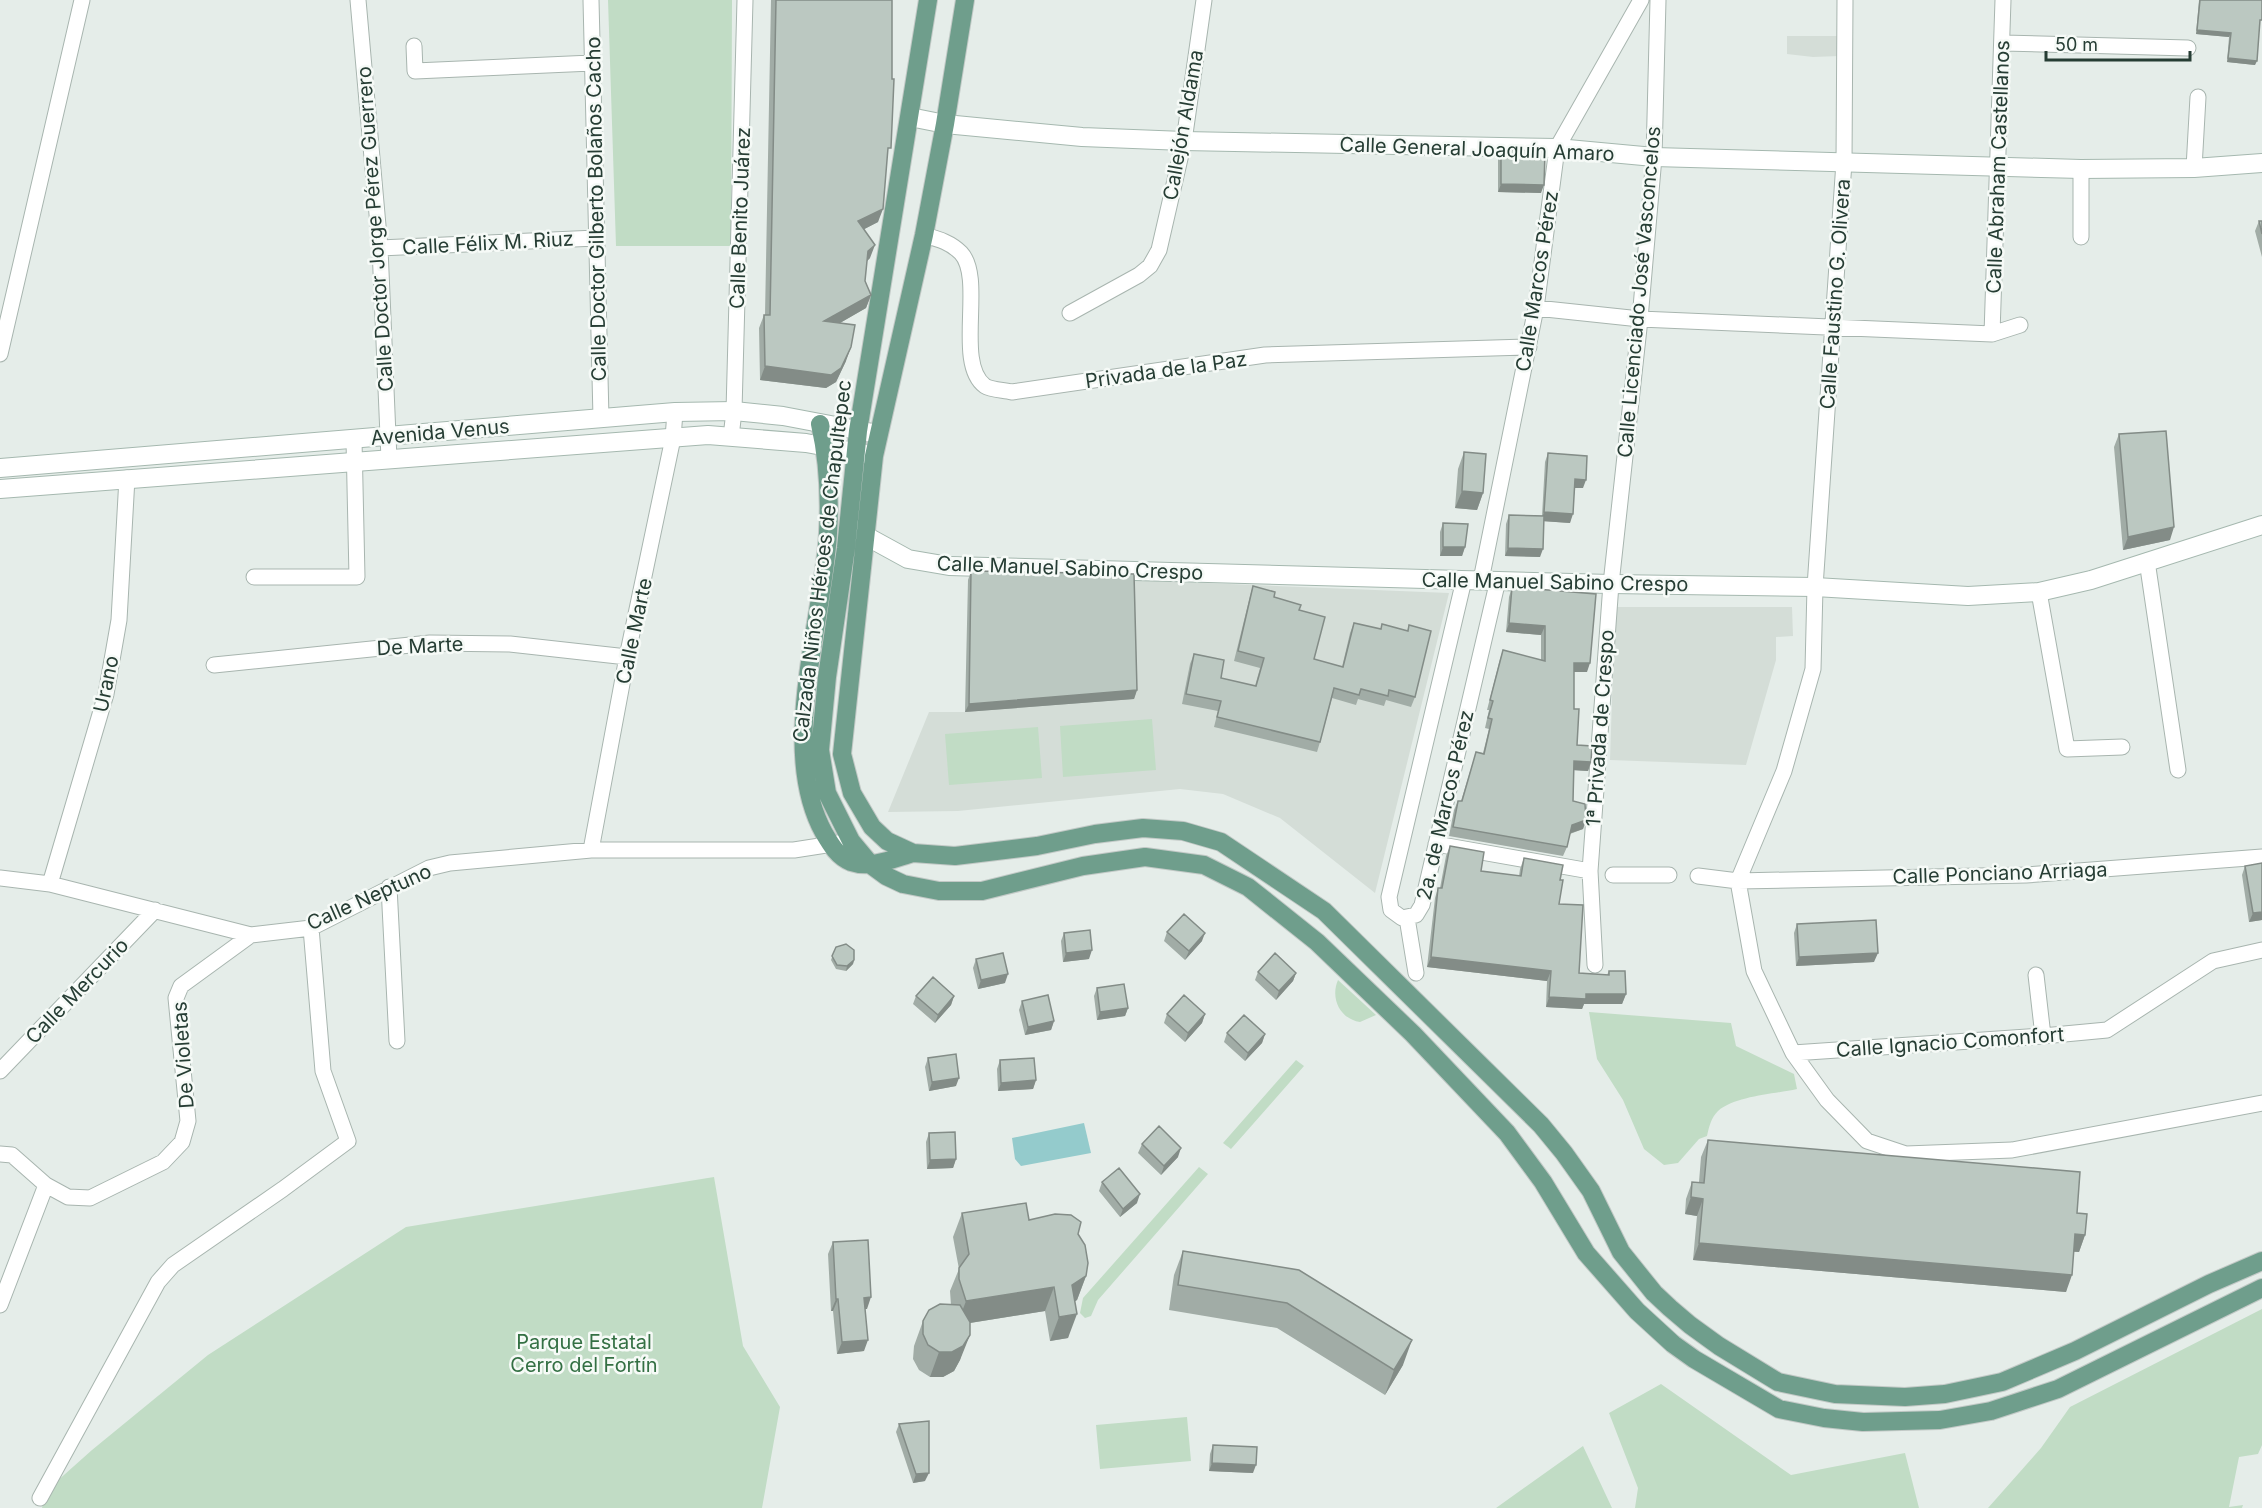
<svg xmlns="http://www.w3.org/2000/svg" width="2262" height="1508" font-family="Inter,sans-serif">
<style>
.built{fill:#d4ddd7}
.green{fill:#c1dcc5}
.water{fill:#94cbcc}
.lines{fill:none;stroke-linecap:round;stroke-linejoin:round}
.street-casing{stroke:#a8b5af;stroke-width:17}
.secondary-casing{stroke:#a5b8af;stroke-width:20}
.primary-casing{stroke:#c2c9c6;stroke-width:20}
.street{stroke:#fff;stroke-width:15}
.secondary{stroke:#fff;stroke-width:18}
.primary{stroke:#6f9e8c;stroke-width:18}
.wall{fill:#a1aca6}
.shaded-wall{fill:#838c87}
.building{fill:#bbc8c1;stroke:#838c87;stroke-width:1.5}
.labels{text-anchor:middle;stroke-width:5;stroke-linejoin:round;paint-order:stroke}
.street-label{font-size:20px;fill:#263d34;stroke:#f6faf7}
.park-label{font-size:20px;fill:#347044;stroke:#f6faf7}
</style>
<rect width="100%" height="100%" fill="#e5ede9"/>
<path class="built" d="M1787 36H1838L1839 56 1813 57 1787 54Z
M1131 580 1449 593 1375 893 1280 818 1223 794 1180 789 958 811 888 812 929 712H965L1134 699Z
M1615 607H1792L1793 636 1776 637V660L1746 765 1610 760Z"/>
<path class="green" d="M608 0H732L731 246H616Z
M1152 719 1156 770 1063 777 1060 726Z
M1038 727 1042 778 949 785 945 734Z
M1338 980 1376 1015 1360 1022C1340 1019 1330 998 1338 980Z
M1589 1012 1731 1023 1736 1046 1794 1074 1797 1089C1775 1094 1735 1096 1718 1111 1711 1118 1709 1127 1707 1136L1699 1139 1678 1163 1664 1165 1644 1149 1623 1100 1597 1059Z
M1296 1060 1304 1066 1231 1149 1223 1143Z
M1199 1167 1208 1174 1098 1300 1091 1316 1085 1318 1080 1313 1083 1298Z
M714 1177 743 1346 780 1407 762 1508H42L46 1491 92 1450 208 1355 406 1227Z
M2262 1309V1445L2258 1454 2239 1457 2229 1507 2243 1505 2242 1508H1988L2041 1448 2070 1407Z
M1661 1384 1791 1475 1905 1453 1919 1508H1635L1638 1488 1609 1413Z
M1187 1417 1191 1461 1100 1469 1096 1425Z
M1583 1446 1612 1508H1496Z"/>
<path class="water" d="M1084 1123 1091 1153 1021 1166 1015 1159 1012 1138Z"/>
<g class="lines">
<defs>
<path id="street" d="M358 0 380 248 389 459
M591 0 601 418
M1845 0 1844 162 1815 587 1813 669 1784 771 1738 881 1754 971 1793 1053 1827 1100 1867 1141 1906 1154 2012 1150 2262 1103
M2003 43 2188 48
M414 46 415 71 592 63
M2194 168 2198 97
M924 235C938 239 950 242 961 253 985 279 954 363 985 386 991 390 1004 390 1012 392L1265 355 1529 347
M2081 237V169
M380 248 596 238
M1536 308 1640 319 1992 334 2020 325
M1070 313 1139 275 1150 266 1159 250 1184 141 1204 0
M1992 334 2003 0
M0 354 82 0
M731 437 734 411 745 0
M2147 561 2178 770
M254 577H357L354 440
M1464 580 1389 897 1391 910 1402 918 1416 915 1422 905 1498 580
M1481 580 1536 308 1557 148 1641 0
M2039 592 2067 749 2122 747
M214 665 430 643 510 644 627 657
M1436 844 1590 871
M591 850 627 657 673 438 675 412
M1613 875H1669
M1698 876 1738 881 2026 875 2262 857
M0 878 50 884 251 935 311 928 429 868 450 863 591 850H794L839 843
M50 884 106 694 119 620 127 478
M389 887 397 1041
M1407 918 1416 973
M1595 965 1590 871 1611 584 1640 319 1654 157 1658 0
M2036 975 2043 1036
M1793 1053 2043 1036 2107 1030 2213 961 2262 950
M0 1071 155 910
M0 1154 12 1155 46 1185 68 1197 90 1198 163 1162 182 1142 188 1121 176 998 181 986 251 935
M0 1305 46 1185
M40 1498 158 1282 173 1265 283 1189 348 1141 323 1071 311 928"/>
<path id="secondary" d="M910 117 945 124 1082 137 1184 141 1557 148 1654 157 2081 169 2194 168 2262 163
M0 468 675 412 734 411 783 416 878 434
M0 489 708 435 806 443 871 455
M855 530 908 559 949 566 1611 584 1815 587 1968 596 2039 592 2091 580 2262 525"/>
<path id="primary" d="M928 0 858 431 846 548 827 677 820 750 827 793 851 841 871 865 886 876 903 884 939 891H982L1083 866 1145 857 1204 865 1248 887 1317 942 1413 1034 1507 1133 1543 1182 1586 1253 1637 1311 1673 1344 1694 1359 1779 1409 1824 1418 1863 1422 1940 1420 1991 1411 2058 1389 2262 1288
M965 0 945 124 924 235 874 456 842 754 852 793 872 827 887 841 913 853 955 856 1037 846 1095 834 1143 828 1183 831 1221 842 1324 911 1541 1125 1564 1153 1591 1191 1621 1252 1654 1293 1670 1308 1690 1325 1719 1346 1778 1382 1835 1394 1905 1397 1945 1394 2002 1382 2075 1351 2209 1284 2262 1261
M820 424C828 459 830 497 828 533 823 623 778 750 824 833 831 845 838 857 851 862 871 869 895 858 913 853"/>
</defs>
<use href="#street" class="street-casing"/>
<use href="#secondary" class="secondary-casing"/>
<use href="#primary" class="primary-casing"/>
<use href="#street" class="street"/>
<use href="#secondary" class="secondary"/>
<use href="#primary" class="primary"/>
</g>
<path class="wall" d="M771 0H892L887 159 878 222 864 229 870 258 867 261 865 281 871 295 866 308 840 323 846 361 836 382 826 388 760 380 759 328 764 315H765Z
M2199 0H2262L2255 65 2227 62 2229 37 2196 34Z
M1501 150 1541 193 1498 192V158Z
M2259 221H2262V257L2255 231Z
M2119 434 2170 540 2123 550 2114 447Z
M1464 452 1483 493 1477 510 1455 508 1458 469Z
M1548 453 1583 488H1575L1570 523 1543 521 1540 557 1505 556 1506 524 1509 515 1542 516 1545 462Z
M1443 523 1465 547 1462 556H1440V532Z
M971 571 1137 690 1134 699 965 712 968 580Z
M1253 586 1274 597 1299 610 1314 659 1342 667 1350 633 1354 623 1381 629 1382 624 1407 631 1409 625 1415 697 1411 707 1386 700 1384 706 1358 699 1356 705 1332 698 1320 742 1317 752 1214 727 1218 711 1182 704 1190 664 1194 654 1221 678 1255 686 1260 668 1234 661 1250 596Z
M1512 587 1587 672H1574V709L1577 745 1591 762 1588 771 1574 770 1573 801 1586 820 1583 829 1570 834 1567 847 1563 856 1449 836 1454 810 1458 801H1461L1476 752 1483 753 1489 729 1485 728 1489 710H1487L1500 659 1503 650 1541 660V635L1506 632 1509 597Z
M1450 846 1481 871 1519 876 1520 869 1524 858 1560 880 1559 904 1579 973 1607 975 1609 971 1626 994 1622 1004H1584L1582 1009 1546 1007 1547 981 1427 967 1435 898 1438 888H1440L1446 856Z
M2262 863V920L2249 922 2242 875 2245 866Z
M1797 924 1874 962 1796 966 1794 933Z
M1167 932 1202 941 1185 960 1164 941Z
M1064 933 1089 959 1063 962 1061 941Z
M836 947 854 960 853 964 846 971 836 969 831 960Z
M976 959 1005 983 978 989 973 968Z
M1258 972 1296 973 1293 981 1276 1000 1255 980Z
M1097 988 1128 1008 1125 1016 1097 1020 1094 996Z
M916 996H954L951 1005 935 1023 913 1004Z
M1022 1001 1054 1021 1051 1030 1025 1035 1019 1010Z
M1167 1014H1205L1202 1023 1185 1042 1164 1023Z
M1227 1033 1265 1034 1262 1043 1245 1061 1224 1042Z
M928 1058 956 1086 929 1091 925 1067Z
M1000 1060 1036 1080 1033 1089 998 1091 997 1069Z
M929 1133 956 1159 953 1168 927 1169 926 1142Z
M1708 1140 2077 1213 2085 1235 2079 1252H2074L2066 1292 1693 1260 1697 1216 1685 1214 1686 1199 1692 1182H1699L1701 1157Z
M1142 1144 1178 1157 1161 1175 1138 1153Z
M1102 1182 1137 1203 1120 1217 1099 1191Z
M962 1213 1029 1220 1078 1234 1086 1276 1077 1300 1075 1301 1068 1338 1050 1341 1045 1311 970 1323 960 1360 954 1371 943 1377H930L919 1370 913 1359 914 1346 923 1321 951 1305 950 1291 959 1269 953 1237Z
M833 1242 867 1309H865L864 1351 837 1354 833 1311H831L828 1254Z
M1183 1251 1299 1270 1403 1365 1385 1395 1277 1328 1169 1310 1174 1275Z
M899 1424 925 1481 913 1483 896 1432Z
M1213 1445 1253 1473 1209 1471 1210 1454Z"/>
<path class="shaded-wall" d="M2197 30 2231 33 2229 37 2196 34Z
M2228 58 2257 61 2255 65 2227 62Z
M1501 184 1544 185 1541 193 1498 192Z
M883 209 878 222 853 235 858 221Z
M875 245 870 258 863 265 868 251Z
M871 295 866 308 819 335 824 321Z
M851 347 846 361 836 382 826 388 760 380 765 366Z
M1575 479 1586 480 1583 488H1572Z
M1462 491 1483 493 1477 510 1455 508Z
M1544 512 1573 514 1570 523 1541 521Z
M2174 527 2170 540 2123 550 2128 537Z
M1443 547H1465L1462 556H1440Z
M1508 548 1543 549 1540 557 1505 556Z
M1509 623 1545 626 1541 635 1506 632Z
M1574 663H1590L1587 672H1571Z
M1137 690 1134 699 965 712 969 704Z
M1574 761 1591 762 1588 771 1571 770Z
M1586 820 1583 829 1568 834 1572 825Z
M2262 912V920L2249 922 2253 913Z
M1205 933 1202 941 1185 960 1189 951Z
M1092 950 1089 959 1063 962 1066 953Z
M1878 953 1874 962 1796 966 1799 957Z
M1431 957 1551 971 1547 981 1427 967Z
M854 960 853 964 846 971 847 966Z
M1296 973 1293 981 1276 1000 1279 991Z
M1008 974 1005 983 978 989 981 980Z
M1586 994H1626L1622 1004H1584L1582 1009 1546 1007 1549 997Z
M954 996 951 1005 935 1023 938 1015Z
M1128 1008 1125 1016 1097 1020 1100 1012Z
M1205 1014 1202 1023 1185 1042 1188 1033Z
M1054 1021 1051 1030 1025 1035 1028 1027Z
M1265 1034 1262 1043 1245 1061 1248 1053Z
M959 1078 956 1086 929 1091 932 1082Z
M1036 1080 1033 1089 998 1091 1001 1083Z
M1181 1148 1178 1157 1161 1175 1164 1166Z
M956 1159 953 1168 927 1169 930 1160Z
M1140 1194 1137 1203 1120 1217 1123 1209Z
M1691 1197 1703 1199 1697 1216 1685 1214Z
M2075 1234 2085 1235 2079 1252 2069 1251Z
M1699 1243 2072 1275 2066 1292 1693 1260Z
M1086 1276 1077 1300 1063 1309 1072 1285Z
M1054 1287 1045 1311 957 1325 966 1301Z
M871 1297 867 1309H860L864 1298Z
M836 1299H838L833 1311H831Z
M1077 1314 1068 1338 1050 1341 1059 1317Z
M970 1335 960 1360 954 1371 943 1377H930L939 1352Z
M868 1340 864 1351 837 1354 842 1342Z
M1412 1340 1403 1365 1385 1395 1394 1370Z
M1212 1463 1256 1465 1253 1473 1209 1471Z
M929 1473 925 1481 913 1483 916 1474Z"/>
<path class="building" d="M776 0H892V79H894L891 148H888L883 209 858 221 875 245 868 251 865 281 871 295 824 321 855 325 851 347 841 368 831 375 765 366 764 315H770Z
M2200 0H2262V20H2260L2257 61 2228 58 2231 33 2197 30Z
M1501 150 1545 151 1544 185 1501 184Z
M2259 221H2262V234Z
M2166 431 2174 527 2128 537 2119 434Z
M1464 452 1486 454 1483 493 1462 491Z
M1548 453 1587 456 1586 480 1575 479 1573 514 1544 512Z
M1509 515 1544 516 1543 549 1508 548Z
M1443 523 1468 524 1465 547H1443Z
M971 571 1134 574 1137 690 969 704Z
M1253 586 1275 592 1274 597 1301 605 1299 610 1325 617 1314 659 1343 667 1354 623 1381 629 1382 624 1408 631 1409 625 1431 631 1415 697 1389 690 1388 696 1361 689 1359 695 1334 688 1320 742 1217 717 1221 701 1186 694 1194 654 1224 660 1221 678 1256 686 1264 658 1238 651Z
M1512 587 1596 594 1590 663H1574V709H1579L1577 745 1592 746 1591 762 1574 761 1573 801 1585 804 1586 820 1572 825 1567 847 1453 827 1458 801H1462L1476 752 1484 754 1492 719 1488 718 1493 701 1490 700 1503 650 1545 661V626L1509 623Z
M1450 846 1484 852 1481 871 1521 876 1524 858 1563 865 1560 880H1563L1559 904 1583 905 1579 973 1609 975V971H1625L1626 994H1586V999L1549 997 1551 971 1431 957 1438 888H1442Z
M2262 863V912L2253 913 2245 866Z
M1184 914 1205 933 1189 951 1167 932Z
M1876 920 1878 953 1799 957 1797 924Z
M1090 930 1092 950 1066 953 1064 933Z
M846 944 854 950V960L847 966 837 965 832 956 836 947Z
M1003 953 1008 974 981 980 976 959Z
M1275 953 1296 973 1279 991 1258 972Z
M933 977 954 996 938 1015 916 996Z
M1124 984 1128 1008 1100 1012 1097 988Z
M1048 995 1054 1021 1028 1027 1022 1001Z
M1184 995 1205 1014 1188 1033 1167 1014Z
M1244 1015 1265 1034 1248 1053 1227 1033Z
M956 1054 959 1078 932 1082 928 1058Z
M1034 1058 1036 1080 1001 1083 1000 1060Z
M1159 1126 1181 1148 1164 1166 1142 1144Z
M955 1132 956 1159 930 1160 929 1133Z
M1708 1140 2080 1172 2077 1213 2087 1214 2085 1235 2075 1234 2072 1275 1699 1243 1703 1199 1691 1197 1692 1182 1704 1183Z
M1119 1168 1140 1194 1123 1209 1102 1182Z
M1026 1203 1029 1220 1055 1214 1071 1215 1081 1222 1078 1234 1085 1245 1088 1263 1086 1276 1072 1285 1077 1314 1059 1317 1054 1287 966 1301 959 1279V1268L969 1254 962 1213Z
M868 1240 871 1297 864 1298 868 1340 842 1342 838 1299H836L833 1242Z
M1183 1251 1299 1270 1412 1340 1394 1370 1287 1303 1178 1285Z
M940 1304 960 1305 970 1322V1335L963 1346 952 1352H939L928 1345 923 1334V1321L929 1310Z
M929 1421V1473L916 1474 899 1424Z
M1213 1445 1257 1447 1256 1465 1212 1463Z"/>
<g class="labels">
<g class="street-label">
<text transform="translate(1183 125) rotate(-80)" y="7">Callejón Aldama</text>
<text transform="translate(1477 149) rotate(2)" y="7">Calle General Joaquín Amaro</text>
<text transform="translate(1998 167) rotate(-88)" y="7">Calle Abraham Castellanos</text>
<text transform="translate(596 209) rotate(-91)" y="7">Calle Doctor Gilberto Bolaños Cacho</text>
<text transform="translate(740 218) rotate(-88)" y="7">Calle Benito Juárez</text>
<text transform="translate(375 229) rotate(-94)" y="7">Calle Doctor Jorge Pérez Guerrero</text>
<text transform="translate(488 243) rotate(-3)" y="7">Calle Félix M. Riuz</text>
<text transform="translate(1537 281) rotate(-81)" y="7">Calle Marcos Pérez</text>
<text transform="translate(1639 292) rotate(-85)" y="7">Calle Licenciado José Vasconcelos</text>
<text transform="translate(1835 294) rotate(-86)" y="7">Calle Faustino G. Olivera</text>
<text transform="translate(1166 370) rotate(-8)" y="7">Privada de la Paz</text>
<text transform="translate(440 432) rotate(-5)" y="7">Avenida Venus</text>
<text transform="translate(822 561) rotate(-83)" y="7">Calzada Niños Héroes de Chapultepec</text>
<text transform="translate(1070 568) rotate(2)" y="7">Calle Manuel Sabino Crespo</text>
<text transform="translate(1555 582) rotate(1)" y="7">Calle Manuel Sabino Crespo</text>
<text transform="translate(634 631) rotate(-78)" y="7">Calle Marte</text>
<text transform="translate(420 646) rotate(-3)" y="7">De Marte</text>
<text transform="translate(106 684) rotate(-78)" y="7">Urano</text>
<text transform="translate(1600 728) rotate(-86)" y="7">1ª Privada de Crespo</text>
<text transform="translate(1445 805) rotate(-77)" y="7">2a. de Marcos Pérez</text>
<text transform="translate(2000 873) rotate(-2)" y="7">Calle Ponciano Arriaga</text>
<text transform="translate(369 897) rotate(-24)" y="7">Calle Neptuno</text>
<text transform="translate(77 991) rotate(-46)" y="7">Calle Mercurio</text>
<text transform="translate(1950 1042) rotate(-4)" y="7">Calle Ignacio Comonfort</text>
<text transform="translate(183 1055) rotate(-94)" y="7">De Violetas</text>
</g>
<g class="park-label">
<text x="584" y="1349">Parque Estatal<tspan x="584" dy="23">Cerro del Fortín</tspan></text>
</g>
</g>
<path d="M2046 51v9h144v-9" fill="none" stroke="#263d34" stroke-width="3"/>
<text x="2055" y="51" font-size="18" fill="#263d34" stroke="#f6faf7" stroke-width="4.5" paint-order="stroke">50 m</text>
</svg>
